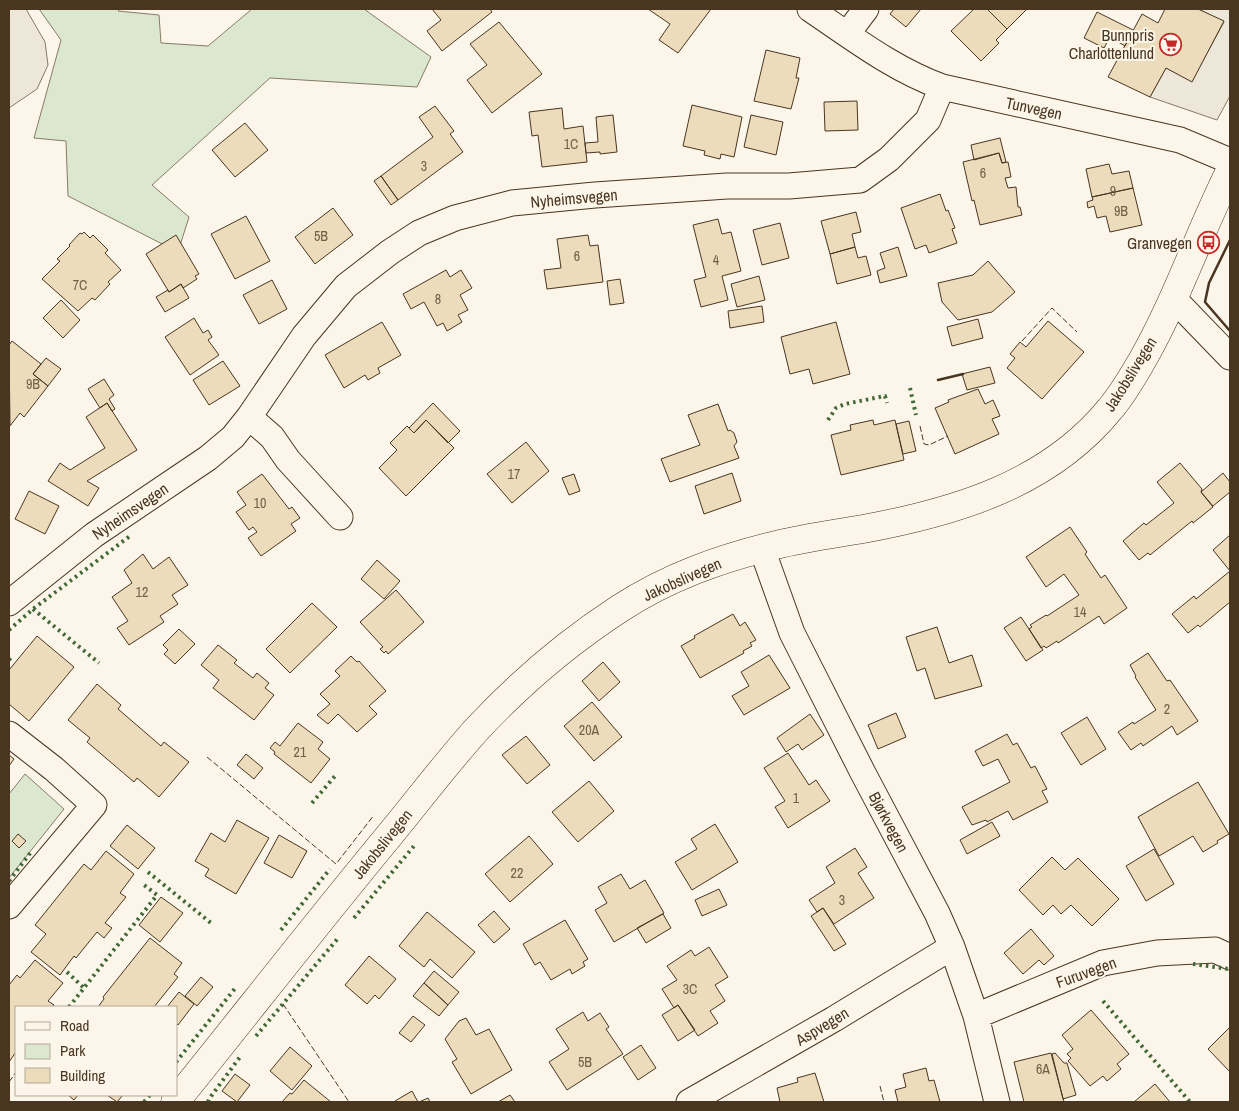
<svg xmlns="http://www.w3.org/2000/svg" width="1239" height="1111" font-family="'Archivo Narrow',sans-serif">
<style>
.green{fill:#dce7d0;stroke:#887966}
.parking{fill:#ede7d9;stroke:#887966}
.building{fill:#ecdcbc;stroke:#4a3520}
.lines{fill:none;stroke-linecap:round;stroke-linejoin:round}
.street-casing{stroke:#4a3520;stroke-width:27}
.secondary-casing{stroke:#4a3520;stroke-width:29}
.street{stroke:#fbf6e9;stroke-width:25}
.secondary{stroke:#fbf6e9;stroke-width:28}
.hedge{stroke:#436837;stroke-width:4;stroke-dasharray:2.5 4;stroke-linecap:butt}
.fence{stroke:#4a3520;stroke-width:1;stroke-dasharray:6 2.5;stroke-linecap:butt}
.wall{stroke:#4a3520;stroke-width:2.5}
.labels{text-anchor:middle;stroke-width:4;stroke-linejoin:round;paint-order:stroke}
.number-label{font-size:14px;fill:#725f47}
.poi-label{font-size:16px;fill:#4a3520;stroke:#fbf6e9;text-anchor:end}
.street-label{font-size:16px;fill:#4a3520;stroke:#fbf6e9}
</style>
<rect width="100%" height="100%" fill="#fbf6e9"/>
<path class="green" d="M39 9H120L118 11 159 15 161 43 208 46 252 9H364L431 57 417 87 270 78 152 185 189 217 178 252 68 196 66 141 34 138 61 40Z
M25 774 64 809 9 878V794Z"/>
<path class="parking" d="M9 9H26L45 42 48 65 37 89 9 108Z
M1198 9H1230V96L1217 120 1150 97 1166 68 1192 81 1224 22Z"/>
<path class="building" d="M432 9H490L492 12 442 51 427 31 441 20Z
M648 9H711L678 53 659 40 670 24Z
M894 9H921L906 27 890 14Z
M974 9H987L1007 29 996 40 999 43 981 61 951 31Z
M987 9H1027L1007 29Z
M1165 9H1198L1224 21 1192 82 1166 68 1150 97 1108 77 1142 14 1158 23Z
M1097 12 1133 30 1125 46 1110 37 1104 48 1084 38Z
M499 22 542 74 492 113 467 80 487 65 470 44Z
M766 50 800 58 796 78H799L791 109 754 101Z
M857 101 858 130 825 131 824 102Z
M692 105 742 117 734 157 721 154 720 159 704 155 705 151 683 146Z
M435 106 454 131 450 134 463 152 398 200 381 176 433 137 419 117Z
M562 108 564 129 583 126 587 162 542 167 538 135 532 136 529 112Z
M613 115 617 152 600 154V152L586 153 585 143 598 142 596 117Z
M751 115 783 122 776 155 744 147Z
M245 123 268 150 235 177 212 150Z
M1000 138 1006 162 1002 163 999 153 974 160 971 145Z
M999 153 1002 163 1008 162 1011 177 1005 178 1008 188 1016 187 1018 207H1020L1022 215 980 225 974 200 972 201 963 162Z
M1109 164 1112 174 1129 171 1133 188 1092 197 1086 169Z
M381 176 398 200 391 205 374 181Z
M1133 188 1142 225 1110 232 1106 216 1097 218 1094 206 1088 208 1087 202 1093 200 1092 197Z
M940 194 946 211 948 210 955 228 952 229 957 243 929 253 926 245 915 249 901 208Z
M333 208 353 235 315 264 295 237Z
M856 212 861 232 852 234 855 247 830 254 821 221Z
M246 216 270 261 235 279 211 234Z
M718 219 722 234 731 232 741 271 722 276 728 300 701 307 694 280 706 277 693 225Z
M780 223 789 258 762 265 753 230Z
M84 232 90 238 93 235 108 250 105 253 121 270 108 282 110 284 95 300 92 298 78 311 42 279 60 261 57 259 70 246 69 245 80 233 82 234Z
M176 235 199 274 195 276 197 279 183 288 181 284 169 292 146 254Z
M588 235 590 246 598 245 603 282 547 289 544 270 561 268 557 239Z
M855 247 858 258 866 256 871 275 837 284 830 254Z
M898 247 907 276 880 283 877 271 885 268 880 253Z
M988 261 1015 292 992 312 958 320 942 302 938 283 973 275Z
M446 270 450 277 461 270 472 288 460 295 468 310 458 315 462 322 447 331 443 323 437 326 424 302 411 309 403 294Z
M759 276 765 300 737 307 731 284Z
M620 279 624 303 610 305 607 281Z
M272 280 287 309 259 324 243 295Z
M181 284 189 298 165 312 156 297 168 290 169 292Z
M61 300 80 320 63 338 43 318Z
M762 306 764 322 730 328 728 311Z
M194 318 203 333 208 330 212 337 208 340 219 355 190 375 165 337Z
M978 319 983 338 952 346 947 327Z
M1048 321 1084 352 1042 399 1007 368 1015 358 1010 354 1020 342 1026 347Z
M382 322 401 355 378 368 380 373 368 380 365 375 344 388 325 355Z
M836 322 850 374 813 384 809 369 790 374 781 337Z
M12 341 41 364 33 374 48 386 24 417 20 413 10 426 9 345Z
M46 358 61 369 48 386 33 374Z
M223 361 240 386 209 405 193 380Z
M990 367 995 383 967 390 962 374Z
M104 379 114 395 109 399 115 409 112 411 107 403 100 408 88 389Z
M978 389 985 404 993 400 1000 416 992 419 999 434 955 454 935 408 949 402 948 400Z
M107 403 137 450 87 481 99 488 88 506 48 481 60 463 70 470 105 448 86 417Z
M433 403 460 431 448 443 426 420 414 433 409 428Z
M718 404 728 431 730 430 734 433 737 442 734 446 739 458 670 482 661 459 700 445 688 415Z
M426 420 454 448 406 496 379 468 397 450 390 443 407 426 414 433Z
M873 420 874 425 895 420 904 460 841 475 831 435 851 430 850 425Z
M909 421 916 451 903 454 896 424Z
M526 442 549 471 512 503 487 474Z
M1180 463 1202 489 1201 492 1213 507 1193 523 1192 521 1150 555 1148 553 1139 560 1123 541 1144 523 1146 525 1174 503 1157 482Z
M732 473 741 501 704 514 695 486Z
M1223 473 1230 482V492L1213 506 1201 492Z
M262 474 289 509 292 507 300 518 291 524 296 531 261 556 248 538 257 532 253 527 249 530 236 512 246 505 237 492Z
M574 474 580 491 569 495 562 478Z
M29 491 59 506 45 534 15 519Z
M1070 527 1087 552 1085 554 1101 578 1105 575 1127 608 1104 624 1099 616 1058 643 1057 641 1046 648 1044 646 1041 648 1029 629 1032 627 1030 625 1046 615 1047 616 1079 595 1064 574 1046 587 1026 557Z
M1230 535V602L1200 627 1198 625 1188 633 1172 614 1194 596 1196 599 1230 571 1213 550Z
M143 554 153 569 169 557 188 585 172 595 178 604 160 616 164 622 129 645 117 628 128 621 112 597 132 583 124 570Z
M377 560 400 581 384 599 361 579Z
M396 590 424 622 388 654 386 651 384 653 380 649 383 647 360 622Z
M312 603 337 627 290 673 266 649Z
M733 614 740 626 745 622 756 640 750 643 752 646 743 651 744 653 700 678 681 646 695 638 694 636Z
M1021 617 1043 650 1026 661 1004 628Z
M937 627 949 663 972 655 982 686 935 699 925 668 917 671 906 637Z
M179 629 195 644 175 664 164 654 168 650 163 645Z
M37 636 74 667 29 721 9 704V670Z
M218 645 237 660 234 663 253 678 257 673 269 683 265 688 274 695 254 720 213 688 219 680 201 665Z
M1148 653 1167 681 1170 680 1198 721 1177 735 1172 726 1143 746 1141 743 1131 750 1118 732 1133 722 1134 724 1156 710 1135 677 1136 676 1130 665Z
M769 655 790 688 744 715 732 696 749 686 741 672Z
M351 656 357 662 359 661 386 691 369 706 377 714 357 732 338 714 328 724 317 715 330 704 320 694 340 676 335 671Z
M603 662 620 682 599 701 582 681Z
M97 684 121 705 118 709 161 746 164 742 189 762 159 797 137 778 134 782 87 742 90 738 68 720Z
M592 702 622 737 594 761 564 726Z
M896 713 906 737 878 749 868 725Z
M810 714 824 735 802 750 798 744 786 752 777 738Z
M1087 717 1106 749 1081 765 1061 733Z
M298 723 323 742 318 749 330 759 311 783 274 754 275 752 270 748 275 742 280 746Z
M1007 734 1013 745 1017 743 1031 768 1035 766 1047 789 1042 791 1048 802 1013 820 1008 811 987 822 986 820 972 825 962 807 1010 782 998 759 983 766 975 751Z
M526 736 550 765 527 784 502 755Z
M788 753 809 785 816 780 830 801 788 828 775 807 785 801 764 768Z
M246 754 263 768 254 779 237 765Z
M9 755 14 759 9 766Z
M589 781 614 811 578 842 552 812Z
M1198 782 1229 834 1217 841 1218 843 1203 852 1193 836 1159 856 1138 817Z
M237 820 269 838 236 894 205 876 209 869 195 861 211 833 225 842Z
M992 822 1000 836 967 854 960 840Z
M715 824 738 862 692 890 675 862 697 849 691 839Z
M127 825 155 848 138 869 110 846Z
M18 834 26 841 19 848 12 841Z
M279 835 307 851 292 878 264 863Z
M529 836 553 864 510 902 485 874Z
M855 848 867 867 858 873 874 898 834 924 823 908 817 912 809 900 835 883 826 867Z
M1154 849 1174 884 1146 901 1126 866Z
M106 851 134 874 120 893 126 897 105 923 112 928 104 938 97 932 76 958 74 956 60 975 31 952 46 934 35 925 84 864 91 870Z
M1052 857 1065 870 1078 858 1119 899 1092 926 1071 905 1061 914 1053 905 1043 915 1019 890Z
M621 874 630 889 645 880 664 913 614 942 595 910 607 903 598 887Z
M719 889 727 905 702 916 695 900Z
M161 897 183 913 160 942 139 925Z
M823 908 846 944 834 951 811 916Z
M494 911 510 929 494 943 478 925Z
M427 912 475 952 452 978 430 959 424 967 399 946Z
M663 914 671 928 646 943 637 928Z
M565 920 588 959 583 962 585 966 572 974 570 969 551 980 540 962 535 965 523 944Z
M1031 929 1054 956 1044 965 1039 960 1023 974 1004 953Z
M150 938 182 963 174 974 178 977 154 1007H98L104 999 103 997Z
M709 947 728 977 715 985 725 1001 710 1011 718 1023 698 1036 678 1005 674 1008 662 989 677 980 667 966 691 950 695 956Z
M369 956 396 979 379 999 375 995 367 1004 345 985Z
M35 960 63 983 48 1001 54 1005 53 1007H16V1052L9 1062V985L17 975 20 978Z
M434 971 459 992 448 1005 424 983Z
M201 977 213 987 197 1006 185 996Z
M424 983 448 1005 439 1016 413 996Z
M179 992 194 1004 178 1025 176 1023V1007H167Z
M678 1005 695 1030 678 1041 662 1015Z
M1091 1010 1129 1054 1117 1064 1121 1069 1107 1081 1103 1076 1090 1086 1068 1061 1071 1058 1067 1054 1073 1049 1062 1035Z
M583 1012 588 1021 600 1013 609 1027 606 1029 623 1054 567 1090 549 1062 569 1049 556 1029Z
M413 1016 425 1025 411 1042 399 1033Z
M466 1018 476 1035 489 1029 512 1070 471 1094 452 1062 457 1059 445 1039 459 1021Z
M1230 1027V1072L1208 1049Z
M641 1045 656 1068 638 1080 623 1057Z
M290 1047 312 1066 292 1090 270 1071Z
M1051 1053 1064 1102H1024L1014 1062Z
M1055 1053 1064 1063H1067L1076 1095 1063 1099 1052 1054Z
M926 1068 929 1081 934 1080 940 1102H898L895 1090 906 1087 903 1074Z
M815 1073 824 1102H780L777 1088 798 1082 797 1078Z
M235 1074 250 1085 237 1102 222 1091Z
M304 1080 331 1102H282L290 1093 292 1094Z
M1155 1084 1170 1102H1134Z
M412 1091 418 1102H396L395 1101Z
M68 1095H78L74 1100Z
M107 1095H123L117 1102Z
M510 1095 515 1102H498Z
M428 1098 430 1102H419Z"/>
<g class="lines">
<defs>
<path id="street" d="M810 9C853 38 893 69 942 87L1180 140 1230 161
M847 34 866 9
M1173 298 1230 357
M249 417 272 437 288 460 340 517
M762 549 792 633 863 773 937 913 952 947 976 1016 997 1102
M9 603 94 535 208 458 233 437 249 417 304 336 346 286 390 252 419 233 455 218 512 203 595 195 727 186H789L860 180 889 159 928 120 942 87
M9 734 54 769 94 805 9 906
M976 1016 1103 963 1157 953 1215 950 1230 957
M689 1102 834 1019 952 947"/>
<path id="secondary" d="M175 1102C246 1014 316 924 388 837 418 801 446 763 478 728 520 683 567 643 619 609 668 577 719 559 776 545 804 538 834 534 863 529 956 512 1049 484 1110 409 1123 394 1133 376 1143 359 1177 299 1199 233 1230 171"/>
</defs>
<use href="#street" class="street-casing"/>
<use href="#secondary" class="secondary-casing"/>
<use href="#street" class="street"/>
<use href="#secondary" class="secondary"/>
<path class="hedge" d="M910 388 916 415
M828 420 836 408 845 404 885 396 887 403
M33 609 99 663
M9 630 33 609 130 536
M9 659 11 661
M312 803 335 776
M148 872 211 923
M9 881 31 852
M354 918 414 846
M281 930 330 869
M1193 964 1229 969 1230 971
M67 972 84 988
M1103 1001 1190 1102
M69 1007 157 895 144 885
M256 1036 339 937
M176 1062 237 986
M144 1102 150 1095
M208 1102 209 1099 240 1057"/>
<path class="fence" d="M1022 341 1052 308 1077 332
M920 426 924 444 929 445 948 436
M207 757 336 864 374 815
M283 1004 349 1102
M9 1082 16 1072
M880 1086 884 1102"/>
<path class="wall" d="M1230 240 1209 283 1205 302 1230 331
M938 380 963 374"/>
</g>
<defs>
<symbol id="supermarket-ring" viewBox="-11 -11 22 22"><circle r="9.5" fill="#fbf6e9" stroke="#c62828" stroke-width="1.5"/><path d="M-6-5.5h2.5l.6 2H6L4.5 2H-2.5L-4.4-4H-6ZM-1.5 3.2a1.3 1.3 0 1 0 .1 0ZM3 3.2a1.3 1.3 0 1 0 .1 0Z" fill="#c62828"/></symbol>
<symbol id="bus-ring" viewBox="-11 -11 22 22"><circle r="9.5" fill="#fbf6e9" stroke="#c62828" stroke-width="1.5"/><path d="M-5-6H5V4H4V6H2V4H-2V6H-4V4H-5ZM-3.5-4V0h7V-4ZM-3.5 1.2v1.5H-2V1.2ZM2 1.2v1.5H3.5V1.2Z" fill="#c62828"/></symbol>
</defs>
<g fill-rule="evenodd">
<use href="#supermarket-ring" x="1158" y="32" width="25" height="25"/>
<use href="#bus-ring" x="1196" y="230" width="25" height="25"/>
</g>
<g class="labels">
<g class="number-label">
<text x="571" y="149">1C</text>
<text x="424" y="171">3</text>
<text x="983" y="178">6</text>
<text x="1113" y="196">9</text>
<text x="1121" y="216">9B</text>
<text x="321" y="241">5B</text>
<text x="577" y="261">6</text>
<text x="716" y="265">4</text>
<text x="80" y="290">7C</text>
<text x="438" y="304">8</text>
<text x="33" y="389">9B</text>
<text x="514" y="479">17</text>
<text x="260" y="508">10</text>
<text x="142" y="597">12</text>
<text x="1080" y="617">14</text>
<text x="1167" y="714">2</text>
<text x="589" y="735">20A</text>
<text x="300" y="757">21</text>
<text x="796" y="803">1</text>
<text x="517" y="878">22</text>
<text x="842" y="905">3</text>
<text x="690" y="994">3C</text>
<text x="585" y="1067">5B</text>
<text x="1043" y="1074">6A</text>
</g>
<g class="poi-label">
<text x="1154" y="41">Bunnpris<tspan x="1154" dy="18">Charlottenlund</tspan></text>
<text x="1192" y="249">Granvegen</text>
</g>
<g class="street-label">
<text transform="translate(1034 108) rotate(12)" y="6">Tunvegen</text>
<text transform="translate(574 198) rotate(-5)" y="6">Nyheimsvegen</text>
<text transform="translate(1130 374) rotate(-58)" y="6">Jakobslivegen</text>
<text transform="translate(130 511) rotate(-34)" y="6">Nyheimsvegen</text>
<text transform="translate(682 579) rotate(-24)" y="6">Jakobslivegen</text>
<text transform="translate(889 822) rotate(62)" y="6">Bjørkvegen</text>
<text transform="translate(382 844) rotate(-51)" y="6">Jakobslivegen</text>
<text transform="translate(1086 972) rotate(-20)" y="6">Furuvegen</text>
<text transform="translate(822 1026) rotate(-31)" y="6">Aspvegen</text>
</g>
</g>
<rect width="1239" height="1111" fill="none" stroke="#4a3520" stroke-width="20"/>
<rect x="15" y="1006" width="162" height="90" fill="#fbf6e9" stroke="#b4a999"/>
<rect x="25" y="1022" width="25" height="8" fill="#fbf6e9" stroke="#b4a999"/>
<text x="60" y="1031" font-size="15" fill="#4a3520">Road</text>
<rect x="25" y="1044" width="25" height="15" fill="#dce7d0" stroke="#b4a999"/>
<text x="60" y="1056" font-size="15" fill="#4a3520">Park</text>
<rect x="25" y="1068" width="25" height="15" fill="#ecdcbc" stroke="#b4a999"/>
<text x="60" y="1081" font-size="15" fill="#4a3520">Building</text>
</svg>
